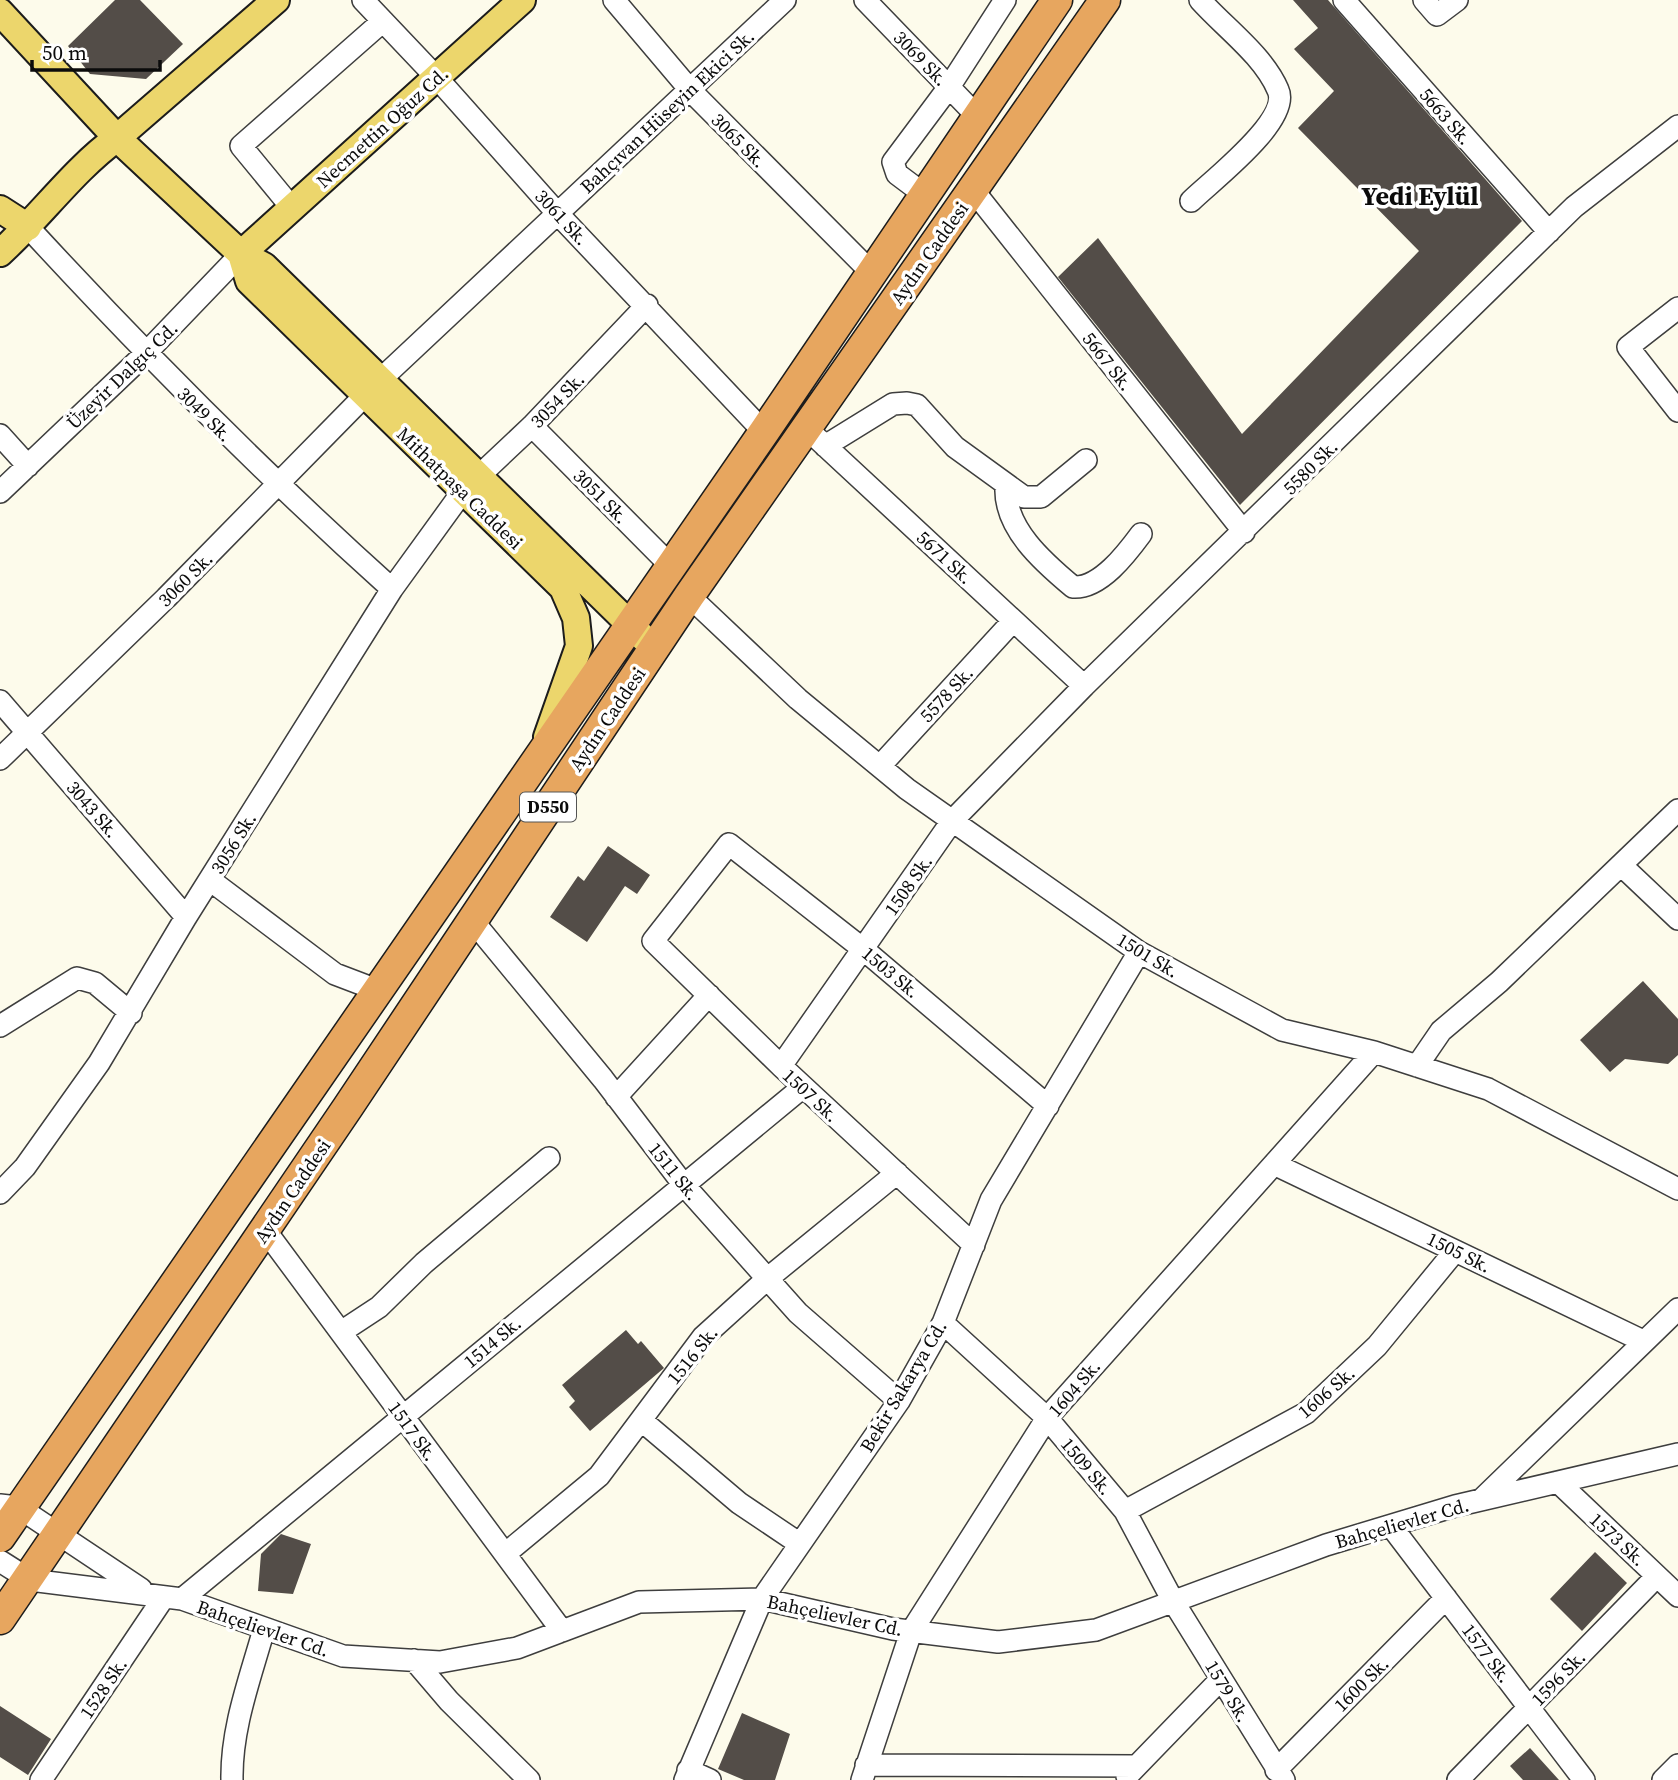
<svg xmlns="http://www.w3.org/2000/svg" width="1678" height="1780" font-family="'Source Serif 4',serif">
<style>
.building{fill:#534d48}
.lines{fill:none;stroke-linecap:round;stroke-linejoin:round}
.minor-casing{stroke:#3e3e3e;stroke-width:24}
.major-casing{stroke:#1c1c1c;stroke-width:30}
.highway-casing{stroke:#1c1c1c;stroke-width:33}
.minor{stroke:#fff;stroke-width:21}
.major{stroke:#ecd66c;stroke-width:26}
.highway{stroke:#e7a65f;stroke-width:30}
.labels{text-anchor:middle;stroke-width:7;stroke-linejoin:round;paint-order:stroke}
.shield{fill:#fff;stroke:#545454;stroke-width:2}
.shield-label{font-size:18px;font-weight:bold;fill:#0b0b0b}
.street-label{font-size:19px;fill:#0b0b0b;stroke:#fff}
.district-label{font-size:26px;font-weight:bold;fill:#0b0b0b;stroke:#fff}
</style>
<rect width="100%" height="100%" fill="#fdfbeb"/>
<path class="building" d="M115 0H140L183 44 146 79 90 74 68 46Z
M1293 0H1328L1522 221 1240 505 1058 277 1098 238 1242 434 1419 251 1298 128 1334 91 1294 49 1318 28Z
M608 846 650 875 637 894 625 886 587 942 550 917 578 876 584 881Z
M1643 981 1678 1019V1055L1668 1064 1625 1059 1610 1072 1580 1040Z
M626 1330 638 1344 641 1341 664 1368 590 1431 569 1407 575 1401 562 1385Z
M281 1534 311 1544 293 1594 258 1591 261 1554Z
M1595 1552 1627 1583 1582 1631 1550 1599Z
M0 1706 51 1739 28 1775 0 1757Z
M742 1713 790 1734 775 1780H744L718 1769Z
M1530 1748 1559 1780H1523L1510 1766Z"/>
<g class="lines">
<defs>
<path id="minor" d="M363 0 437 78 558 214 764 432
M614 0 691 91 872 273
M865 0 978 117
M1344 0 1549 232
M1424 0 1437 15 1457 0
M973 190 1244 532
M925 195 897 174 893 162 949 87 1005 0
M1191 201C1210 182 1292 120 1278 90 1263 55 1225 28 1200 0
M292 208 241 146 383 21
M28 227C145 354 264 474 392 589
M1678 308 1628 347 1678 411
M532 426 671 566
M806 428 1084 686
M0 435 28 466
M825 446 893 404 907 403 917 405 955 447 1024 497H1041L1086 460
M1006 487C1004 528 1043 562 1073 587 1100 589 1127 553 1141 534
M0 492 145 354 241 254
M689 596 798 699 907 789 1139 952 1282 1030 1374 1052 1488 1089 1678 1189
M0 701 186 917
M0 759 166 598 380 380 785 0
M880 766 1013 621
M1621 865 1678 919
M210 880 335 974 377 990
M472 920 603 1079 683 1184 798 1313 899 1401
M0 1026 77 978 95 983 131 1013
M781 1066 952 821 1084 686 1574 207 1678 126
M1417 1066 1441 1031 1499 982 1678 810
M616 1097 709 995
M1274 1164 1643 1341
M0 1193 25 1167 99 1063 186 917 392 589 463 491 532 426 647 305
M265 1230 562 1631
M974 1245 781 1066 653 941 729 844 863 949 1048 1106
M943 1323 1047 1418 1125 1511 1173 1601 1284 1780
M341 1332 379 1307 424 1263 549 1158
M641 1420 739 1503 800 1544
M1558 1482 1678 1596
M1482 1499 1678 1309
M0 1505 18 1507 141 1589
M1125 1511 1306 1413 1377 1346 1455 1251
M1391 1526 1584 1780
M505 1554 599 1476 703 1337 767 1279 897 1173
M0 1561 30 1580 182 1599 343 1656 440 1662 517 1648 639 1602 762 1599 893 1629 998 1642 1096 1630 1326 1545 1455 1506 1678 1454
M182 1599 803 1087
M414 1660 449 1701 529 1780
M866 1765 1136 1766
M688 1770 710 1780
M1276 1770 1446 1598
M1127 1776 1221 1679
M41 1780 164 1597
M232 1780C231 1728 250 1679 264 1629
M685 1780 762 1599 899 1401 943 1323 991 1200 1139 952
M862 1780 911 1632 1047 1418 1374 1052
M1458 1780 1657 1576
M1663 1780 1678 1765"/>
<path id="major" d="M0 12 117 138 241 254 264 266 654 648
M0 209 28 227
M0 253C41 216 73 170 117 138L276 0
M241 254 249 281 563 588 576 618 579 646 547 737
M241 254 522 0"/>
<path id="highway" d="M0 1537 764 432 1057 0
M0 1619 348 1107 689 596 1105 0"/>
</defs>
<use href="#minor" class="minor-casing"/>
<use href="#major" class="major-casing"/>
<use href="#highway" class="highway-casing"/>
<use href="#minor" class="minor"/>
<use href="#major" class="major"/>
<use href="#highway" class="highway"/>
</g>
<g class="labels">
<rect class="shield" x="520" y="792.5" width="56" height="29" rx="5"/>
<g class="shield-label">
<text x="548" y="813">D550</text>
</g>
<g class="street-label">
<text transform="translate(921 58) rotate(46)" y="7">3069 Sk.</text>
<text transform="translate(667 111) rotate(-43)" y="7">Bahçıvan Hüseyin Ekici Sk.</text>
<text transform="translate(1446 116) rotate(49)" y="7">5663 Sk.</text>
<text transform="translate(382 127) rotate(-42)" y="7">Necmettin Oğuz Cd.</text>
<text transform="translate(739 140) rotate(45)" y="7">3065 Sk.</text>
<text transform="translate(562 217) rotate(47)" y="7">3061 Sk.</text>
<text transform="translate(929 253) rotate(-55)" y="7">Aydın Caddesi</text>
<text transform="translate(1108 361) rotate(52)" y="7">5667 Sk.</text>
<text transform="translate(122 375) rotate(-44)" y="7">Üzeyir Dalgıç Cd.</text>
<text transform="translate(557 400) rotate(-46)" y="7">3054 Sk.</text>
<text transform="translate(205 414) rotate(45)" y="7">3049 Sk.</text>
<text transform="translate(1310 467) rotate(-45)" y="7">5580 Sk.</text>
<text transform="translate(460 488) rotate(44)" y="7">Mithatpaşa Caddesi</text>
<text transform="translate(601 496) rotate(45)" y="7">3051 Sk.</text>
<text transform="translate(945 557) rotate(43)" y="7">5671 Sk.</text>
<text transform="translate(185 579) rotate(-45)" y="7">3060 Sk.</text>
<text transform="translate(946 694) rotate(-47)" y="7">5578 Sk.</text>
<text transform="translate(607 719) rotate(-56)" y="7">Aydın Caddesi</text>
<text transform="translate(93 809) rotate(49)" y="7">3043 Sk.</text>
<text transform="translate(233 843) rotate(-58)" y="7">3056 Sk.</text>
<text transform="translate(908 885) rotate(-55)" y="7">1508 Sk.</text>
<text transform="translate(1148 955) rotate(31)" y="7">1501 Sk.</text>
<text transform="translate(891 972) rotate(40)" y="7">1503 Sk.</text>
<text transform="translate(811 1095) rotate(43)" y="7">1507 Sk.</text>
<text transform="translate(674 1171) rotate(51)" y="7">1511 Sk.</text>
<text transform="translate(292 1191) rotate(-56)" y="7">Aydın Caddesi</text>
<text transform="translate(1459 1252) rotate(26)" y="7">1505 Sk.</text>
<text transform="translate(492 1342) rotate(-40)" y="7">1514 Sk.</text>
<text transform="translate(692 1355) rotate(-51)" y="7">1516 Sk.</text>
<text transform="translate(903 1386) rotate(-59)" y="7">Bekir Sakarya Cd.</text>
<text transform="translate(1074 1388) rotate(-49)" y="7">1604 Sk.</text>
<text transform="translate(1326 1392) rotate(-41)" y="7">1606 Sk.</text>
<text transform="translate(413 1431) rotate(54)" y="7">1517 Sk.</text>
<text transform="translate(1087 1466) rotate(50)" y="7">1509 Sk.</text>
<text transform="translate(1402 1523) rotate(-16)" y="7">Bahçelievler Cd.</text>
<text transform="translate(1618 1539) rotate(43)" y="7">1573 Sk.</text>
<text transform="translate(835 1615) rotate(12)" y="7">Bahçelievler Cd.</text>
<text transform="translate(263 1628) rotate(19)" y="7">Bahçelievler Cd.</text>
<text transform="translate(1487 1653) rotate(53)" y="7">1577 Sk.</text>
<text transform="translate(1558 1678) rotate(-46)" y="7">1596 Sk.</text>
<text transform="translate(1361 1684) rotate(-45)" y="7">1600 Sk.</text>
<text transform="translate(103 1688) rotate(-56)" y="7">1528 Sk.</text>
<text transform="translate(1228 1691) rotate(59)" y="7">1579 Sk.</text>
</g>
<g class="district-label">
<text x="1420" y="205">Yedi Eylül</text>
</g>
</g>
<path d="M32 60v10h128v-10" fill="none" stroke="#0b0b0b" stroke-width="3.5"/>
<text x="42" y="60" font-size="21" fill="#0b0b0b" stroke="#ffffff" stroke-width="5" paint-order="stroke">50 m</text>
</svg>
